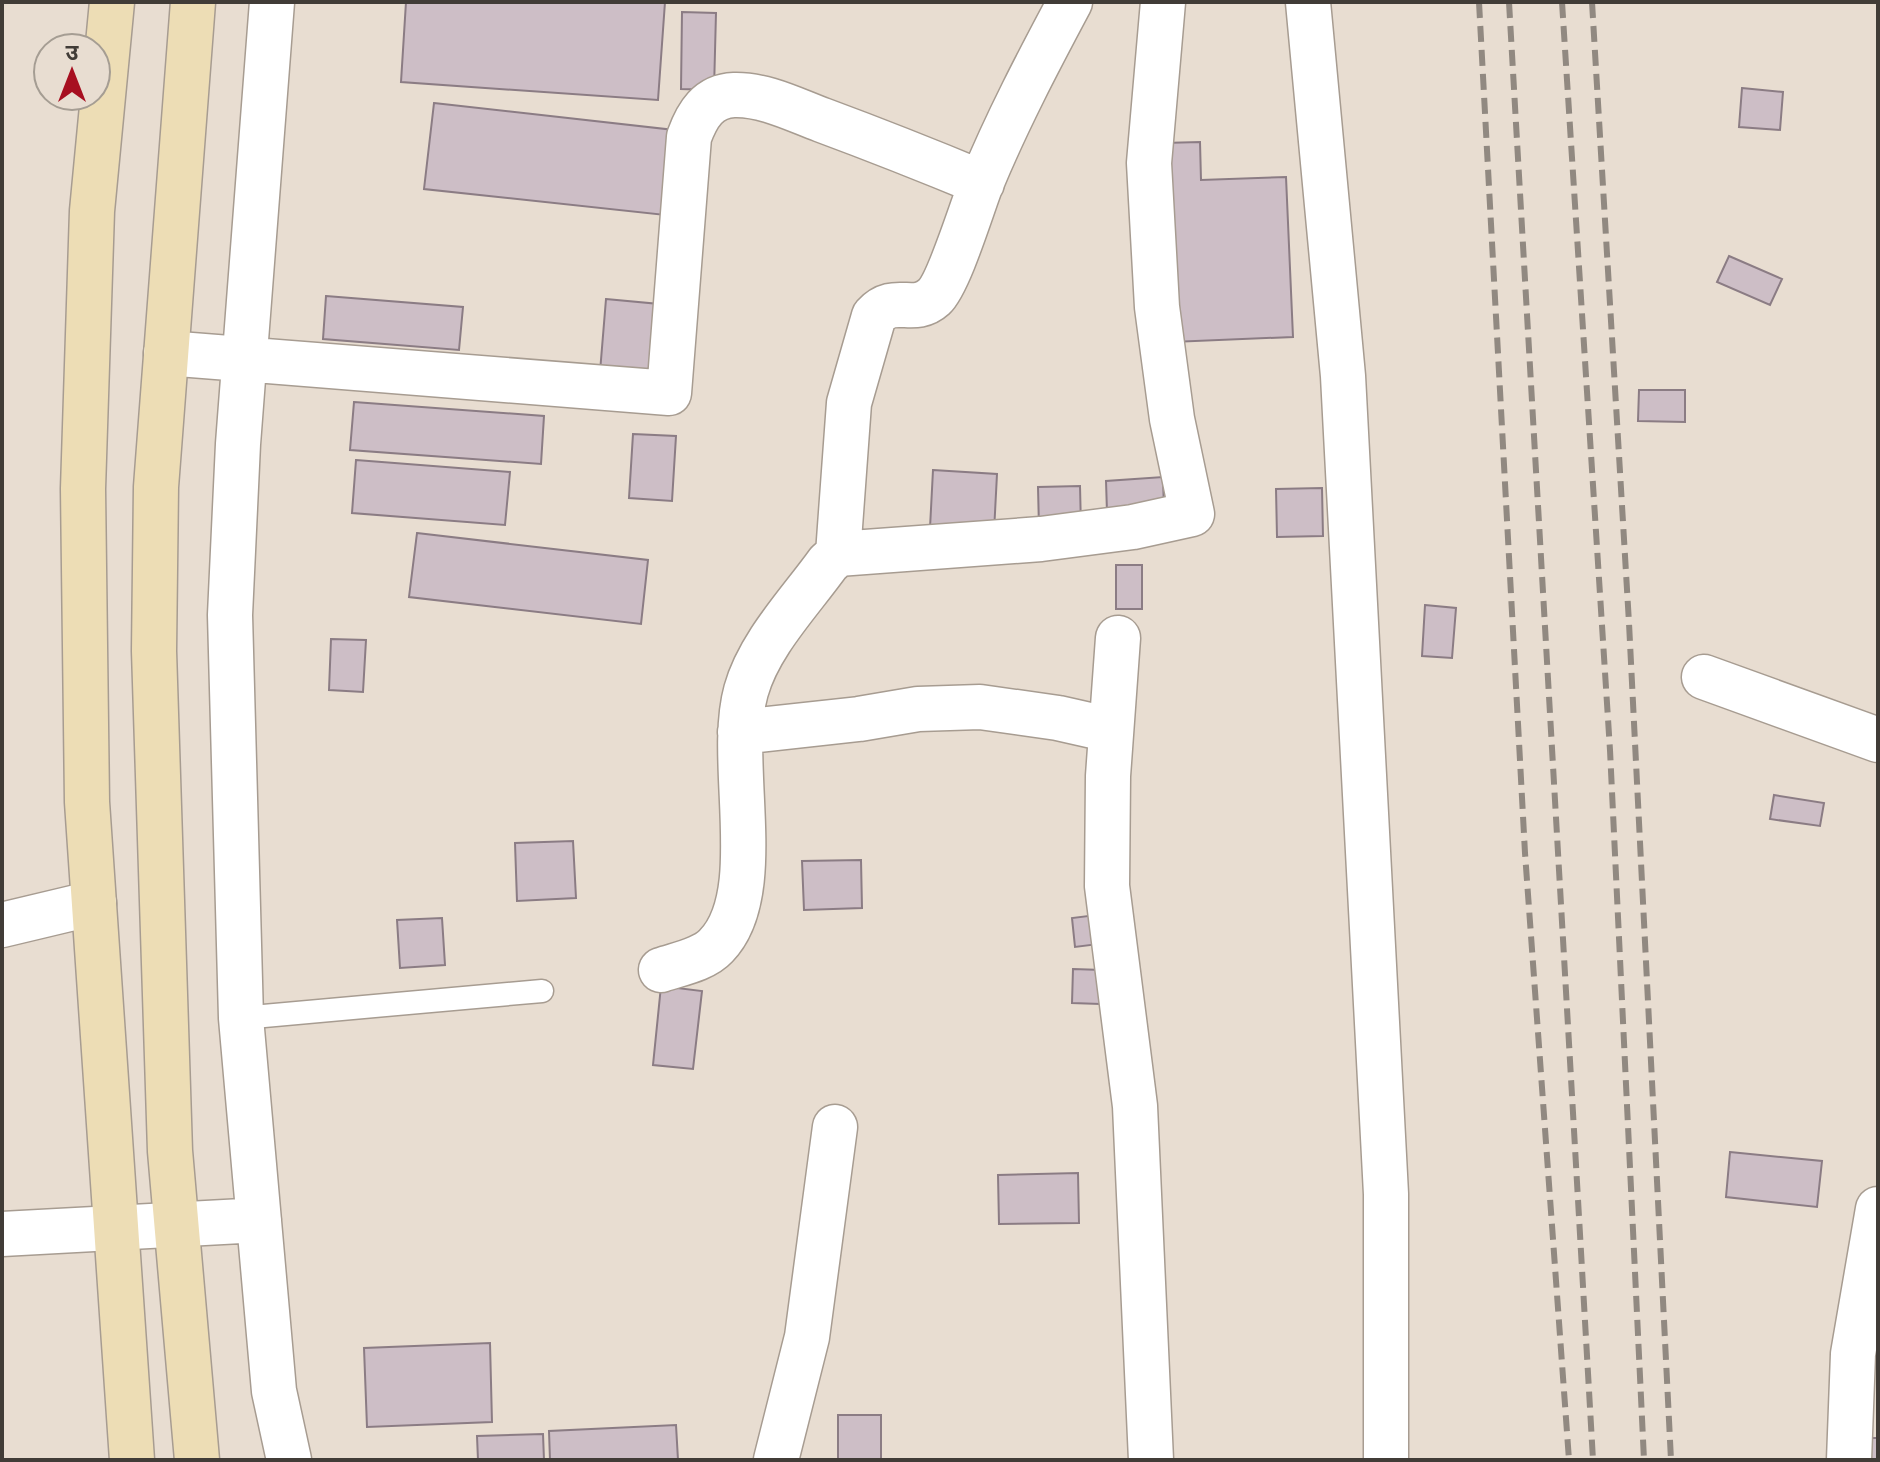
<svg xmlns="http://www.w3.org/2000/svg" width="1880" height="1462" font-family="Bitter,'Noto Sans Devanagari',serif">
<style>
.building{fill:#cdbec6;stroke:#8b7c84;stroke-width:2}
.lines{fill:none;stroke-linecap:round;stroke-linejoin:round}
.lane-casing{stroke:#a79c91;stroke-width:25}
.street-casing{stroke:#a79c91;stroke-width:47}
.secondary-casing{stroke:#a79c91;stroke-width:47}
.lane{stroke:#fff;stroke-width:22}
.street{stroke:#fff;stroke-width:44}
.secondary{stroke:#edddb5;stroke-width:44}
.rail{stroke:#918981;stroke-width:6;stroke-dasharray:16 8;stroke-linecap:butt}
</style>
<rect width="100%" height="100%" fill="#e8ddd1"/>
<path class="building" d="M406 2H665L658 100 401 82Z
M682 12 716 13 714 90 681 89Z
M1742 88 1783 92 1780 130 1739 127Z
M434 103 674 130 665 215 424 189Z
M1200 142 1201 180 1286 177 1293 337 1172 342 1163 143Z
M1729 256 1782 279 1770 305 1717 282Z
M326 296 463 307 459 350 323 339Z
M606 299 659 304 653 376 600 372Z
M1639 390H1685V422L1638 421Z
M354 402 544 416 541 464 350 450Z
M633 434 676 436 672 501 629 498Z
M356 460 510 472 505 525 352 513Z
M933 470 997 474 994 532 930 528Z
M1163 477 1164 510 1107 512 1106 481Z
M1080 486 1081 527 1039 528 1038 487Z
M1322 488 1323 536 1277 537 1276 489Z
M417 533 648 560 641 624 409 597Z
M1116 565H1142V609H1116Z
M1425 605 1456 608 1452 658 1422 656Z
M331 639 366 640 363 692 329 690Z
M1774 795 1824 803 1820 826 1770 819Z
M573 841 576 898 517 901 515 843Z
M861 860 862 908 804 910 802 861Z
M1096 915 1099 944 1075 947 1072 918Z
M442 918 445 965 400 968 397 920Z
M1073 969 1102 970 1100 1004 1072 1003Z
M661 986 702 991 693 1069 653 1065Z
M1730 1152 1822 1161 1817 1207 1726 1197Z
M1078 1173 1079 1223 999 1224 998 1175Z
M490 1343 492 1422 367 1427 364 1348Z
M838 1415H881V1460H838Z
M676 1425 678 1460H550L549 1431Z
M543 1434 544 1460H478L477 1436Z
M1871 1438H1878V1460H1871Z"/>
<g class="lines">
<defs>
<path id="lane" d="M241 1018 542 991"/>
<path id="street" d="M272 2 238 444 230 615 241 1018 274 1391 289 1460
M1308 2 1343 376 1386 1194V1460
M166 353 669 393 689 137C697 115 708 96 734 95 764 94 795 110 822 120 876 140 929 161 982 183
M838 554 849 403 874 316C895 293 913 316 934 297 949 283 972 207 981 184 1007 121 1038 62 1070 2
M1118 638 1108 776 1107 886 1135 1106 1151 1460
M1704 677 1878 740
M740 732 859 719 918 709 980 707 1058 718 1111 730
M2 925 94 903
M661 970C678 964 703 960 716 946 768 893 726 762 746 691 759 644 800 602 828 563L838 554 1041 539 1133 527 1192 514 1172 419 1157 307 1149 163 1163 2
M2 1234 259 1220
M776 1460 807 1337 835 1127
M1849 1460 1853 1354 1878 1209"/>
<path id="secondary" d="M112 2 92 211 83 489 87 802 132 1460
M193 2 156 487 154 651 170 1151 197 1460"/>
</defs>
<use href="#lane" class="lane-casing"/>
<use href="#street" class="street-casing"/>
<use href="#secondary" class="secondary-casing"/>
<use href="#lane" class="lane"/>
<use href="#street" class="street"/>
<use href="#secondary" class="secondary"/>
<path class="rail" d="M1479 2 1525 853 1569 1460
M1509 2 1593 1460
M1562 2 1610 750 1644 1460
M1592 2 1629 623 1671 1460"/>
</g>
<rect width="1880" height="1462" fill="none" stroke="#413c37" stroke-width="8"/>
<g transform="translate(72 72)"><circle r="38" fill="#e8ddd1" stroke="#a59d93" stroke-width="2"/>
<path d="M0-6L14 30L0 20L-14 30Z" fill="#a70f20"/>
<text y="-12" font-size="22" font-weight="bold" text-anchor="middle" fill="#413c37">उ</text>
</g>
</svg>
